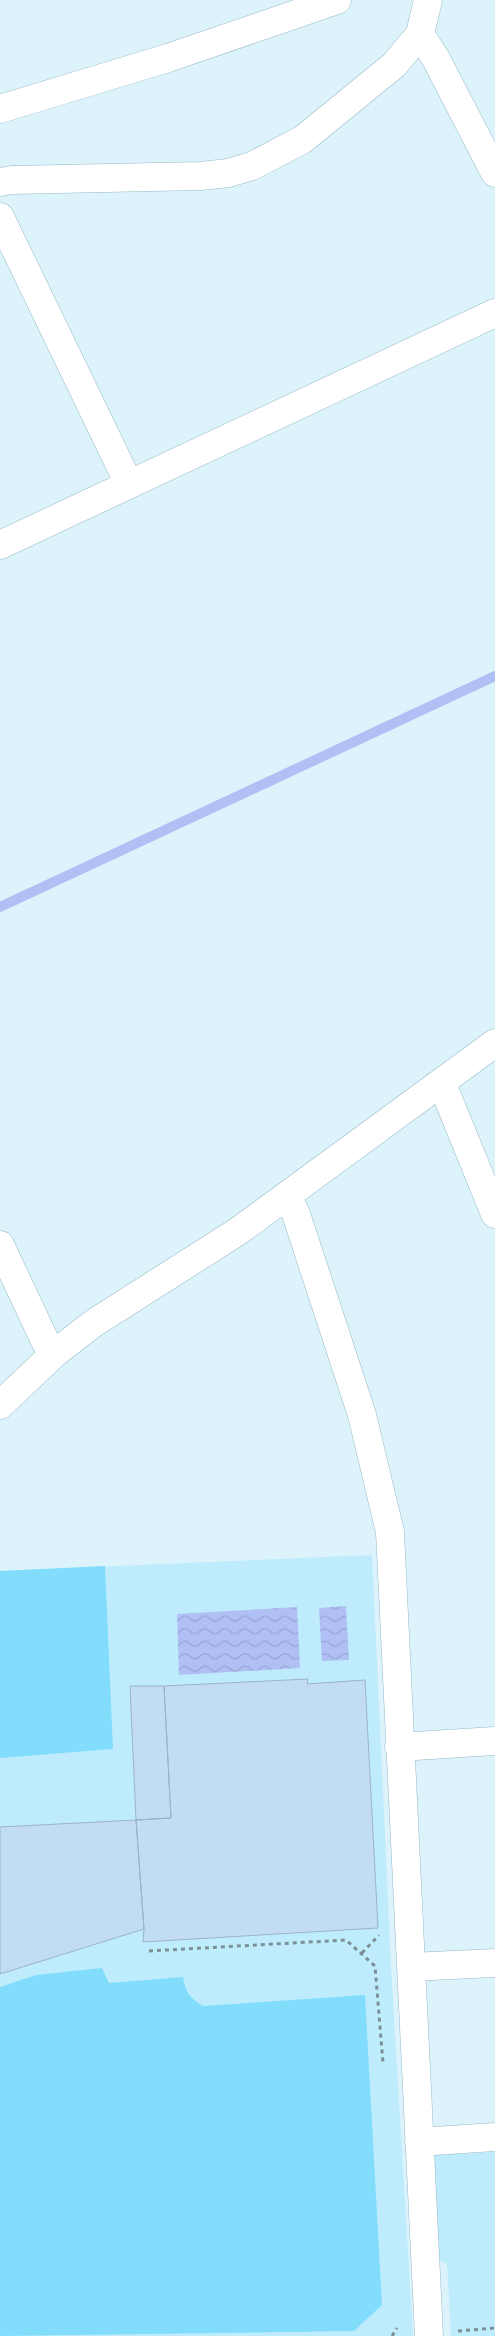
<svg xmlns="http://www.w3.org/2000/svg" width="495" height="2336" font-family="'Source Sans 3',sans-serif">
<style>
.built{fill:#beecfd}
.grass{fill:#82ddfd}
.water{fill:url(#water-waves)}
.lines{fill:none;stroke-linecap:round;stroke-linejoin:round}
.stream{stroke:#b0c0f5;stroke-width:10}
.building{fill:#c2dcf4;stroke:#9bb3ca}
.minor-casing{stroke:#95b9c6;stroke-width:29}
.path{stroke:#7d8f96;stroke-width:3;stroke-dasharray:4 4;stroke-linecap:butt}
.minor{stroke:#fff;stroke-width:28}
</style>
<defs>
<pattern id="water-waves" width="16" height="10" patternUnits="userSpaceOnUse" patternTransform="scale(1.25)"><rect width="16" height="10" fill="#b0c0f5"/><path d="M0 5q4-4 8 0t8 0" fill="none" stroke="#97a5d3"/></pattern>
</defs>
<rect width="100%" height="100%" fill="#ddf3fc"/>
<path class="built" d="M372 1555 391 1966 413 2336H0V1571Z
M495 2152V2336H451L447 2263H444L438 2258 432 2155Z"/>
<path class="grass" d="M105 1566 113 1749 0 1758V1571Z
M102 1968 109 1983 183 1977C185 1992 190 1998 203 2006L365 1995 382 2305 354 2331 0 2336V1987L36 1975Z"/>
<path class="water" d="M346 1606 349 1660 322 1661 319 1608Z
M297 1607 300 1668 179 1675 177 1614Z"/>
<g class="lines">
<path class="stream" d="M0 907 495 676"/>
</g>
<path class="building" d="M308 1679 307 1684 365 1680 378 1928 143 1942 144 1929 136 1820 171 1818 164 1686Z
M130 1686H164L171 1818 136 1820Z
M136 1820 144 1929 0 1974V1827Z"/>
<g class="lines">
<defs>
<path id="minor" d="M420 34 436 59 495 173
M0 109 168 58 337 0
M0 182 12 180 201 176 228 173 252 166 302 140 394 65 420 34 428 0
M0 217 129 484
M0 545 495 313
M437 1086 447 1096 495 1214
M287 1196 296 1214 362 1415 390 1532 429 2336
M0 1245 46 1343 55 1353
M0 1405 55 1353 94 1323 237 1232 495 1043
M399 1747 495 1741
M411 1967 495 1963
M419 2142 495 2137"/>
</defs>
<use href="#minor" class="minor-casing"/>
<path class="path" d="M149 1951 346 1940 375 1966 383 2063
M362 1953 379 1935
M458 2331 495 2328
M392 2336 397 2328"/>
<use href="#minor" class="minor"/>
</g>
</svg>
